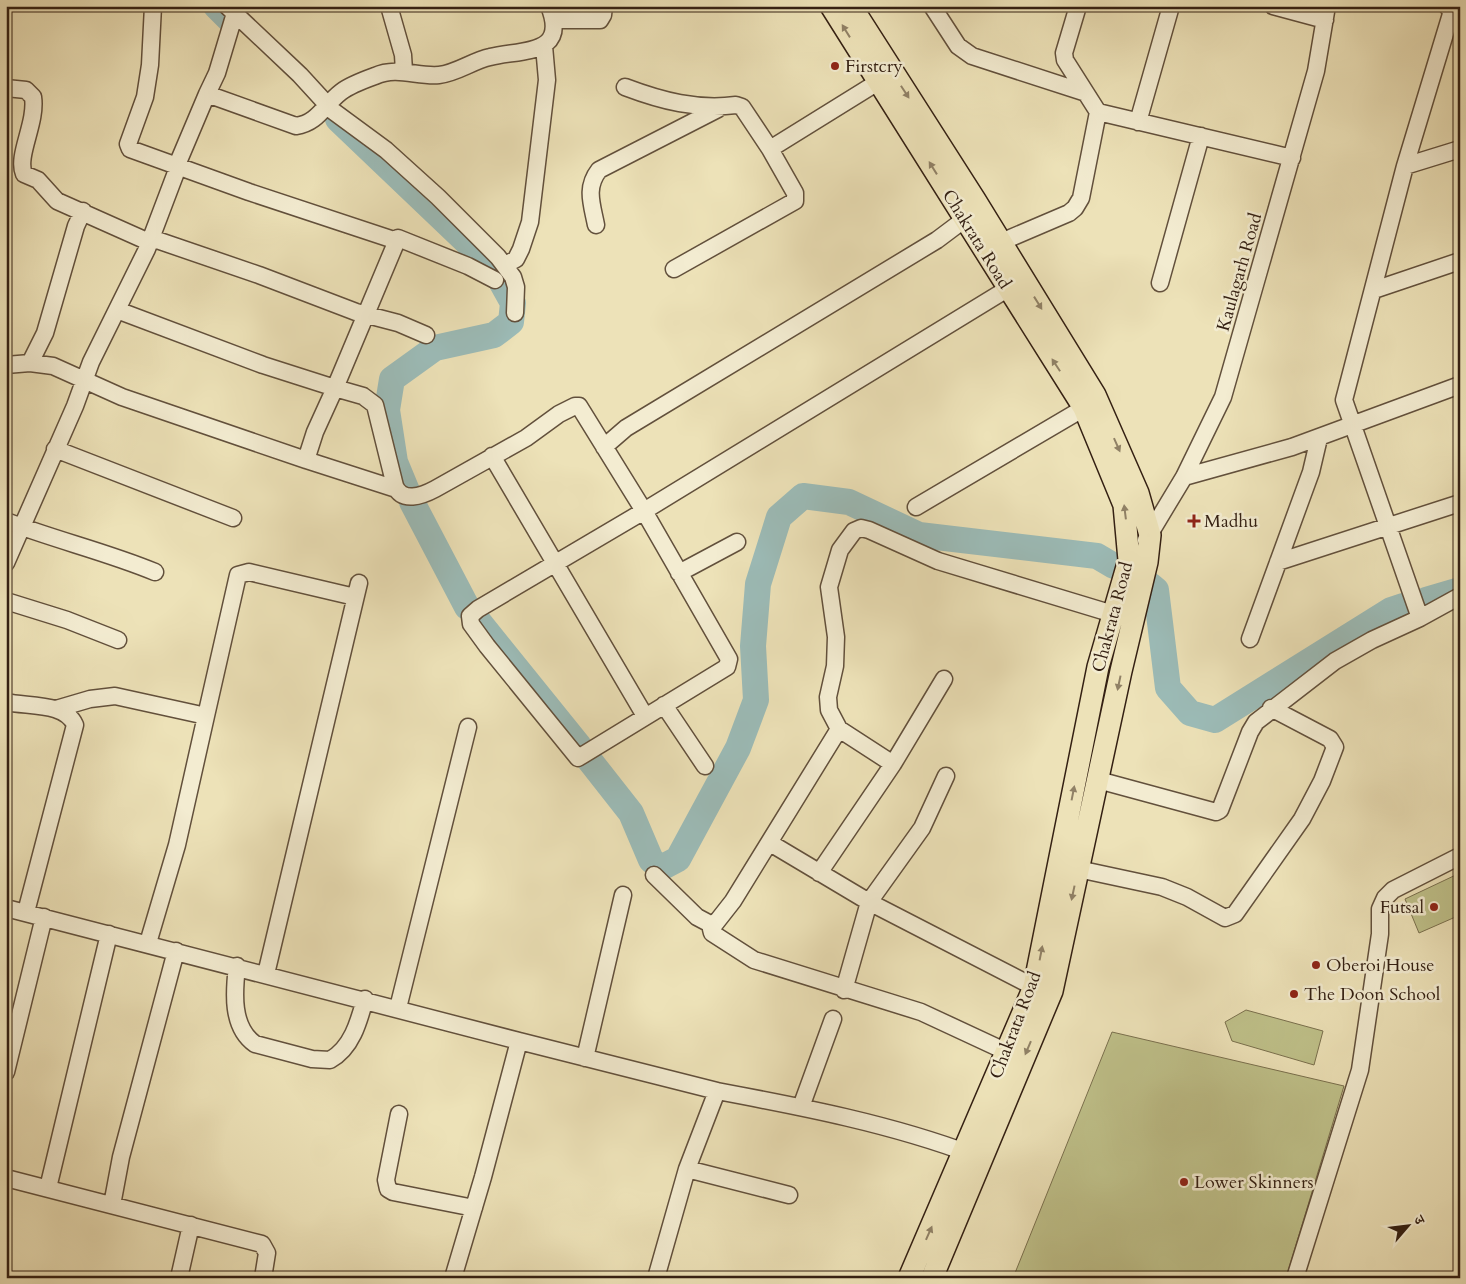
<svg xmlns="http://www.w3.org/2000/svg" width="1466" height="1284" font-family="Cardo,'Noto Serif Devanagari',serif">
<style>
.green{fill:#bfc18a;stroke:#7a704e}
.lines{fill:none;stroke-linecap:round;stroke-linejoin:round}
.river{stroke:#9cbcb8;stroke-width:26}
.minor-casing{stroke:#62503c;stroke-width:19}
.major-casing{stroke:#342013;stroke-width:24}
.minor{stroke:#f3ecd1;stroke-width:16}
.major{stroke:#ede2b8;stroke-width:21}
.oneway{fill:#908166}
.poi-dot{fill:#8f2418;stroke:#f3ecd1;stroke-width:2}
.labels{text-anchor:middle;stroke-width:5;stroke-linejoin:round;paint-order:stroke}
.poi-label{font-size:18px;fill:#342013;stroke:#f3ecd1;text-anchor:start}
.street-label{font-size:18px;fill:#342013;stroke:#f3ecd1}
</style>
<rect width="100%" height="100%" fill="#ede2b8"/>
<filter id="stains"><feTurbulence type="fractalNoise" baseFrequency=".004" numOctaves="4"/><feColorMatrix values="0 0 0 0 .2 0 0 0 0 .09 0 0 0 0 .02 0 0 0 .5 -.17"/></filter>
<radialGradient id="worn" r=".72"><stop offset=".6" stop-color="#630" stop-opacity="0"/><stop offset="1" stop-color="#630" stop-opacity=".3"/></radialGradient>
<path class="green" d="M1460 873V915L1419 933 1405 899Z
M1246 1010 1323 1031 1314 1065 1232 1041 1225 1022Z
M1112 1032 1344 1086 1286 1278H1013Z"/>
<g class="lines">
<path class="river" d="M216 6 228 18
M338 119 493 267 513 303 511 322 494 335 435 348 392 379 387 410 395 462 407 491
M412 502 467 607
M1150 585 1156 590 1168 688 1190 713 1215 720 1391 610 1403 606
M1426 600 1460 590
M475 617 579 746
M587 757 631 813 651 860 661 868 678 859 738 748 756 700 753 646 758 584 779 517 803 496 849 502 919 535 1097 556 1114 566"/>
<defs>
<path id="minor" d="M153 6 150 65 145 97 128 144 130 149 249 192 397 241
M227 6 300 75 333 111 386 150 438 197 498 257 513 277 516 287 515 313
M389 6 403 55 404 71
M932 6 958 46 972 56 1086 93
M1273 6 1325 20
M553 20H600L603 15 604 6
M625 87C662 101 697 110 736 105L742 107 770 149 878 82
M6 88 26 90 33 97C37 123 16 156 24 174L38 180 57 201 149 242
M207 94 217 73 235 13
M1098 112 1292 158
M1138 122 1171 6
M1405 166 1460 149
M596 225C592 204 585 188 599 170L718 109
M151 238 259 275 356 312 398 323 426 335
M1001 242 1069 213 1075 208 1081 198 1098 112 1065 60 1064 53 1078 6
M505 265 516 259 521 249 530 222 547 80 544 46
M674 269 795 201V193L770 149
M1160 283 1201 136
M1374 290 1460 261
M117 310 263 365 335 388 398 238 468 266 495 280
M30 363 45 333 76 226 83 211
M6 365 30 363 53 366 122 397 306 460 315 432 335 388 363 396 375 405 395 486C402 503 422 496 435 489L526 438 559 414 575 406H579L644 511 729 659 727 667 578 758 487 646 471 624 470 616 478 609 644 511 1017 283
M604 447 626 428 937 240 965 219
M55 449 233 518
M492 456 645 716
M306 460 396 489
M1184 477 1292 447 1460 385
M916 507 1084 408
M6 521C55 540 107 552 155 572
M1146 540 1184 477 1223 397 1316 71 1327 6
M1278 562 1460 503
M6 563 75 406 91 362 147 249 175 175 177 165 207 94 296 126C318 123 324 105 341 92 350 85 364 80 375 76 397 66 417 77 439 75 457 73 472 61 490 57 522 49 569 56 549 6
M679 573 737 542
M6 601 67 620 118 640
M1420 618 1460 596
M1250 639 1311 472 1319 438
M6 702C28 707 65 702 75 725L26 912
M664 705 705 766
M56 709 90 699 115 696 206 716 238 575 249 572 355 597
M893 764 944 679
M1098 780 1216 812 1220 810 1250 732 1256 722 1335 661 1372 640 1420 618 1344 400 1405 166 1451 14V11L1447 6
M770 843 869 902 1034 987
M1078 869 1162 887 1187 897 1225 918 1235 914 1302 819 1322 781 1335 747 1330 739 1271 708
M819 873 893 764 839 729
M654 875 697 917 714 926
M6 908 519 1041
M148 943 177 845 206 716
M237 966C234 992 231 1027 255 1044L312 1059 330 1060C352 1048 359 1021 365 999
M266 974 359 583
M844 990 869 902 922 828 946 776
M398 1008 468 727
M1007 1052 921 1012 754 960 712 933 711 929 733 901 839 729 829 710 828 697 835 666 836 637 829 587 840 550 854 531 861 528 869 530 938 561 1123 617
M585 1058 623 895
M6 1072 44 917
M801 1107 833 1019
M399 1114 386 1180 388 1189 393 1192 474 1208
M687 1169 789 1195
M6 1178 262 1244 267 1253 263 1278
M48 1188 109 934
M112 1205 121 1157 176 951
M179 1278 191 1225
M453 1278 483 1177 519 1041 717 1091
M656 1278 687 1169 717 1091C802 1107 891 1124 973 1155
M1295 1278 1360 1070 1380 934V909L1385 898 1393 890 1460 856"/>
<path id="major" d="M831 6 1084 408 1124 505 1129 560 1098 667 1034 987 909 1278
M851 6 975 200 1095 395 1138 493 1150 535 1147 562 1121 671 1052 991 932 1278"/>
</defs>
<use href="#minor" class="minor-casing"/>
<use href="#major" class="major-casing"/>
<use href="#minor" class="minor"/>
<use href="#major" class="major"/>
</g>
<defs><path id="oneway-solid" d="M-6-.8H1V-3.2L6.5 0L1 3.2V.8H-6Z" transform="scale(1.25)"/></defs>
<g class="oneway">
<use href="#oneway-solid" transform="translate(846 31) rotate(-122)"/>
<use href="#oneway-solid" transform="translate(905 92) rotate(57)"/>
<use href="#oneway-solid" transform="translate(933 168) rotate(-122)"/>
<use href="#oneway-solid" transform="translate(1038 303) rotate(58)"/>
<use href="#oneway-solid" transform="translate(1056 365) rotate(-123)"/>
<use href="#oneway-solid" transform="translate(1117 445) rotate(66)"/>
<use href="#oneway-solid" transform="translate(1125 512) rotate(-97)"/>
<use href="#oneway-solid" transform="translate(1119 683) rotate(102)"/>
<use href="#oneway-solid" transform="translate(1073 793) rotate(-79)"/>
<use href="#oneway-solid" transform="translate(1073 893) rotate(102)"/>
<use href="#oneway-solid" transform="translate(1041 953) rotate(-79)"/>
<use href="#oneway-solid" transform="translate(1028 1048) rotate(113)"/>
<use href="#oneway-solid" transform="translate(929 1233) rotate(-66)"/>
</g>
<g class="poi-dot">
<circle cx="835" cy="66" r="5"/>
<path d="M1191.5 513.5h5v5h5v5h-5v5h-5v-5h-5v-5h5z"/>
<circle cx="1434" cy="907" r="5"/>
<circle cx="1316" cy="965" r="5"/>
<circle cx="1294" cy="994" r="5"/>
<circle cx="1184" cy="1182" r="5"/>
</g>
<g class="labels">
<g class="poi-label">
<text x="845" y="72">Firstcry</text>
<text x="1204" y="527">Madhu</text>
<text x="1424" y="913" text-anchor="end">Futsal</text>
<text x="1326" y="971">Oberoi House</text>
<text x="1304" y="1000">The Doon School</text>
<text x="1194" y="1188">Lower Skinners</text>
</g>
<g class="street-label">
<text transform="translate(977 239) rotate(58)" y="6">Chakrata Road</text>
<text transform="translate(1239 272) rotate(-74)" y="6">Kaulagarh Road</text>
<text transform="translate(1112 617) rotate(-75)" y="6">Chakrata Road</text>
<text transform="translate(1015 1025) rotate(-69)" y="6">Chakrata Road</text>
</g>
</g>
<rect width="1466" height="1284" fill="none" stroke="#ede2b8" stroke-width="25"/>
<rect x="8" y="8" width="1451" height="1269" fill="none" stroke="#342013" stroke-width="2.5"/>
<rect x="12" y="12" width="1441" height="1259" fill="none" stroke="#342013"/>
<g transform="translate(1408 1226) rotate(62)" stroke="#f3ecd1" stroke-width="4" paint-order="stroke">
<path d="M0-4L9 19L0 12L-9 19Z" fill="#342013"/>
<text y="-8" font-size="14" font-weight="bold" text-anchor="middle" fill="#342013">उ</text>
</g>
<rect width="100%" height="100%" filter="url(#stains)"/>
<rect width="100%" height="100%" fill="url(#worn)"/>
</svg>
